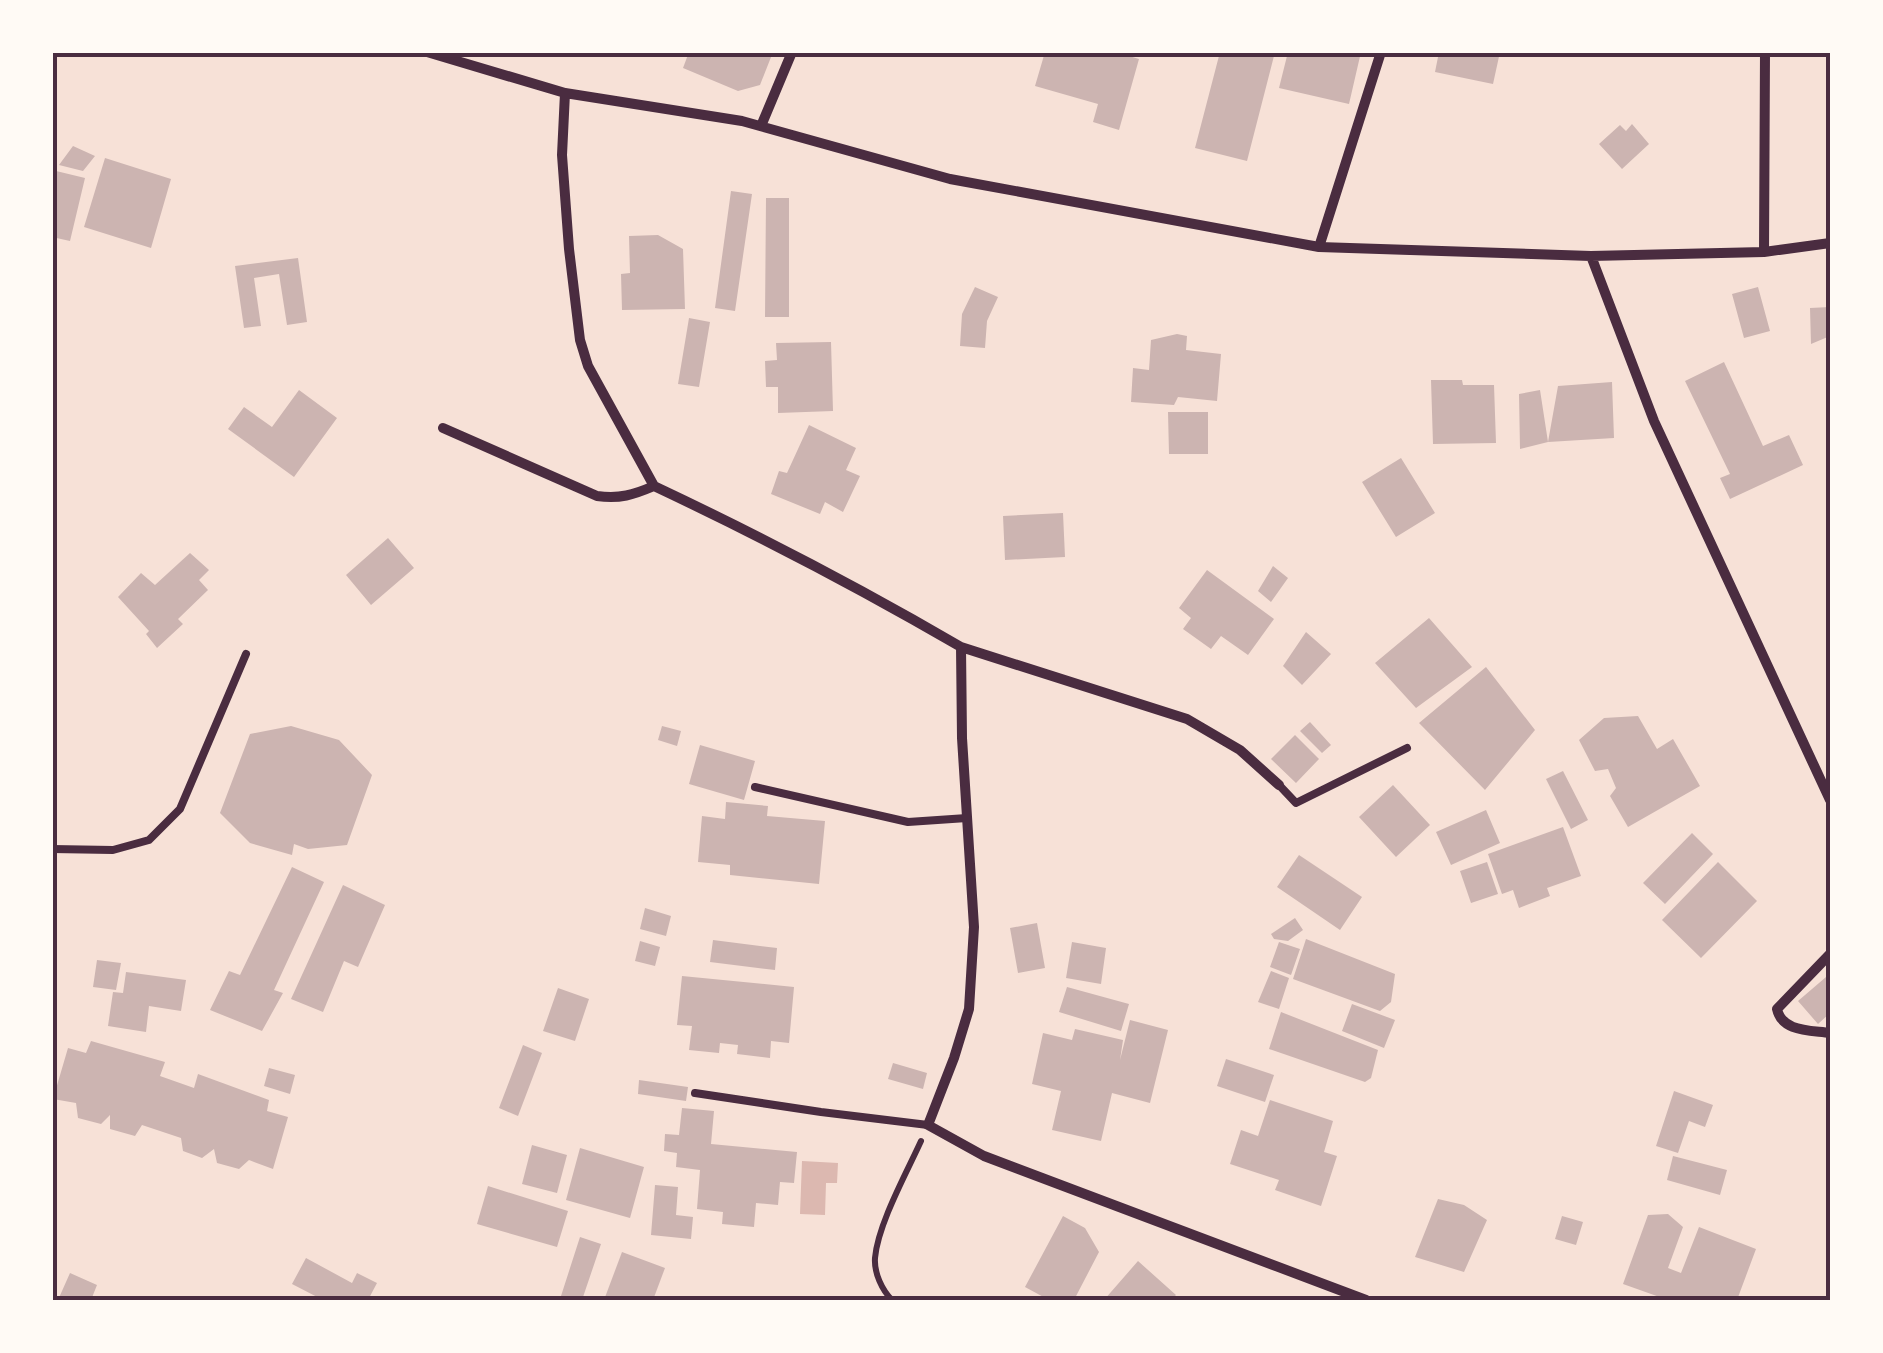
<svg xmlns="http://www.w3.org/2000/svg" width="1883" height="1353" font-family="'Fira Sans Condensed',sans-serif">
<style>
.water{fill:#dcb8b0}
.building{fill:#ccb4b1}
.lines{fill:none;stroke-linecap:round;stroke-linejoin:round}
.path{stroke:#4a2c40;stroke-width:6}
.service{stroke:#4a2c40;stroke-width:8}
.minor{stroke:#4a2c40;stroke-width:10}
.neatline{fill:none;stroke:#4a2c40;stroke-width:4}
</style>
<rect width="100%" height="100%" fill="#f7e1d7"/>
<path class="water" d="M802 1161 838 1163 837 1183H826L825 1215 800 1214Z"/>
<path class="building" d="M689 52H773L760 85 738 91 683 68Z
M1045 52H1116L1139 59 1119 130 1093 122 1098 104 1035 86Z
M1220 52H1275L1247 161 1195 148Z
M1288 52H1361L1349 104 1279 88Z
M1439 52H1500L1493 84 1435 72Z
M1632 124 1649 144 1622 169 1599 144 1620 125 1626 131Z
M73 146 95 156 83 171 59 165Z
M105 158 171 179 151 248 84 227Z
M52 170 85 178 70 241 52 237Z
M731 191 752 194 735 311 715 308Z
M766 198H789V317H765Z
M658 235 683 249 685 309 622 310 621 274 630 273 629 236Z
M298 258 307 322 287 325 279 274 254 278 261 326 244 328 235 266Z
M975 287 998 297 987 321 985 348 960 346 962 314Z
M1758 287 1770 331 1744 338 1732 294Z
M1830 307V336L1811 344 1810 308Z
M689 318 710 322 699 387 678 384Z
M1177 334 1187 336 1186 350 1221 354 1217 401 1178 397 1174 405 1131 402 1133 368 1149 370 1151 340Z
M831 342 833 411 778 413V387H766L765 361 777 360 776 343Z
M1724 362 1763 446 1789 435 1803 465 1730 499 1720 478 1730 474 1685 381Z
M1431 380H1462L1463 385H1494L1496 443 1433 444Z
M1612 382 1614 438 1548 442 1520 449 1519 394 1540 390 1548 442 1558 386Z
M299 390 337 418 294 477 228 429 244 407 272 427Z
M1168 412H1208V454H1169Z
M809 425 856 448 846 470 860 476 843 512 825 502 820 514 771 494 779 471 787 473Z
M1401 458 1435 513 1396 537 1362 482Z
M1063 513 1065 557 1005 560 1003 516Z
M388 538 414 568 371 605 346 575Z
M190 553 209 570 199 580 208 590 178 619 183 624 157 648 146 634 149 631 118 597 141 573 155 585Z
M1273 566 1288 578 1271 602 1258 591Z
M1207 570 1274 619 1248 655 1221 636 1211 649 1183 629 1191 618 1179 608Z
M1429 618 1472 667 1416 708 1375 663Z
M1306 632 1331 654 1302 685 1283 666Z
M1486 667 1535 730 1485 790 1419 723Z
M1638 716 1657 749 1673 739 1700 786 1628 827 1610 796 1616 788 1608 769 1595 771 1579 740 1604 718Z
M1310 722 1331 745 1322 753 1300 731Z
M291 726 339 740 372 775 347 845 308 849 294 844 292 855 250 843 220 813 250 734Z
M662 726 681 731 677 746 658 740Z
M1295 735 1319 759 1296 783 1271 759Z
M700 745 755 761 744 800 689 784Z
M1563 771 1588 820 1571 829 1546 779Z
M1393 785 1430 825 1396 857 1359 817Z
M726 802 768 806 767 816 825 821 819 884 730 875V865L698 862 702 816 725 819Z
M1486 810 1500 843 1451 865 1436 832Z
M1563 827 1581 876 1547 888 1550 896 1519 908 1513 890 1502 894 1488 854Z
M1692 833 1713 854 1665 904 1643 883Z
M1299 855 1362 897 1340 930 1277 887Z
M1487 862 1498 894 1471 903 1460 871Z
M1718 862 1757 901 1701 958 1662 920Z
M292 867 324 882 274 990 283 993 262 1031 210 1010 229 971 240 975Z
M343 885 385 905 358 967 344 961 323 1012 291 999Z
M645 908 671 916 666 936 640 929Z
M1295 918 1303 930 1288 941 1274 939 1271 934Z
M1037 923 1045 968 1018 973 1010 928Z
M1306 939 1395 974 1391 1002 1380 1011 1293 979Z
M713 940 777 948 775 970 710 962Z
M640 941 660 947 655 966 635 961Z
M1072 942 1106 948 1101 984 1066 978Z
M1279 942 1300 949 1291 975 1270 967Z
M97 960 121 963 116 990 93 987Z
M1271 971 1289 978 1279 1009 1258 1002Z
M126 972 186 980 181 1011 149 1006 146 1032 108 1026 113 992 123 993Z
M682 976 794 987 789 1043 771 1041 770 1058 737 1054 738 1045 720 1043 719 1053 689 1050 692 1026 677 1025Z
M1826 977 1830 982V1013L1818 1024 1798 1001Z
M1067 987 1129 1004 1121 1031 1059 1012Z
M558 988 589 999 575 1041 543 1031Z
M1352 1004 1395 1020 1384 1048 1342 1031Z
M1281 1012 1378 1050 1371 1078 1365 1082 1269 1049Z
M1130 1020 1168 1030 1150 1103 1112 1093 1101 1141 1052 1130 1061 1091 1032 1084 1043 1033 1072 1040 1075 1029 1123 1040 1120 1060Z
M91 1041 165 1062 160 1076 194 1088 198 1074 269 1100 267 1111 288 1117 273 1169 249 1160 239 1169 217 1163 214 1149 202 1158 183 1151 181 1138 142 1125 135 1136 110 1129V1115L101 1124 78 1118 76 1103 53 1099 68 1048 86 1053Z
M523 1045 542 1053 518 1116 499 1108Z
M1226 1059 1274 1075 1265 1102 1217 1086Z
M893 1063 927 1073 923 1089 888 1079Z
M269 1068 295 1075 290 1094 264 1086Z
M639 1080 688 1087 686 1101 638 1094Z
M1674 1091 1713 1105 1705 1127 1689 1121 1678 1153 1656 1146Z
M1270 1100 1333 1121 1324 1152 1337 1156 1321 1206 1275 1190 1279 1180 1230 1164 1241 1130 1258 1136Z
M682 1108 714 1111 711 1144 797 1152 794 1183 780 1182 778 1205 756 1203 754 1227 722 1224 723 1212 697 1209 700 1170 676 1167 677 1153 664 1151 665 1134 679 1135Z
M532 1145 567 1155 557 1193 522 1184Z
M580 1148 644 1167 630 1218 566 1200Z
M1673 1156 1727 1170 1720 1195 1667 1180Z
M655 1185 678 1187 676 1215 693 1217 691 1239 651 1235Z
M488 1186 568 1211 557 1247 477 1224Z
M1438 1199 1464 1205 1487 1220 1464 1272 1415 1257Z
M1668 1214 1683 1227 1668 1268 1681 1273 1699 1227 1756 1249 1737 1300H1668L1623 1284 1648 1215Z
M1063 1216 1085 1228 1099 1252 1074 1300H1049L1025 1287Z
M1562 1216 1583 1222 1576 1245 1555 1239Z
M580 1237 601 1244 582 1300H576L561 1296Z
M622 1252 665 1268 653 1300H604Z
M306 1258 352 1283 357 1273 377 1283 368 1300H323L292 1284Z
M1138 1261 1176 1295 1171 1300H1104Z
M70 1273 97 1285 91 1300H58Z"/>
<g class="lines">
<path class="path" d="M892 1300C882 1290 874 1273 875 1258 878 1224 907 1172 921 1141"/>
<path class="service" d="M1279 785 1296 803 1407 748
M755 787 908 822 967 818
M52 849 113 850 149 840 180 809 246 654
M695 1093 821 1112 928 1125"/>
<path class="minor" d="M427 52 565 93 742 121 950 179 1319 247 1591 256 1764 252 1830 243
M565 93 562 155 569 249 580 340 588 366 654 486
M761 126 792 52
M1319 247 1381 52
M1764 252 1765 52
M1591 256 1654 421 1830 800
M443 428 597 496C620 499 633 495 654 486
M654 486C760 536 860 588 961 647L962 738 974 927 969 1009 954 1058 928 1125 984 1156 1366 1300
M961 647 1187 719 1240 750 1279 785
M1830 954 1777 1009C1782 1032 1810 1030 1830 1033"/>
</g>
<rect width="1883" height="1353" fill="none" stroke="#fffaf5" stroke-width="110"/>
<rect x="55" y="55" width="1773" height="1243" class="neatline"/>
</svg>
